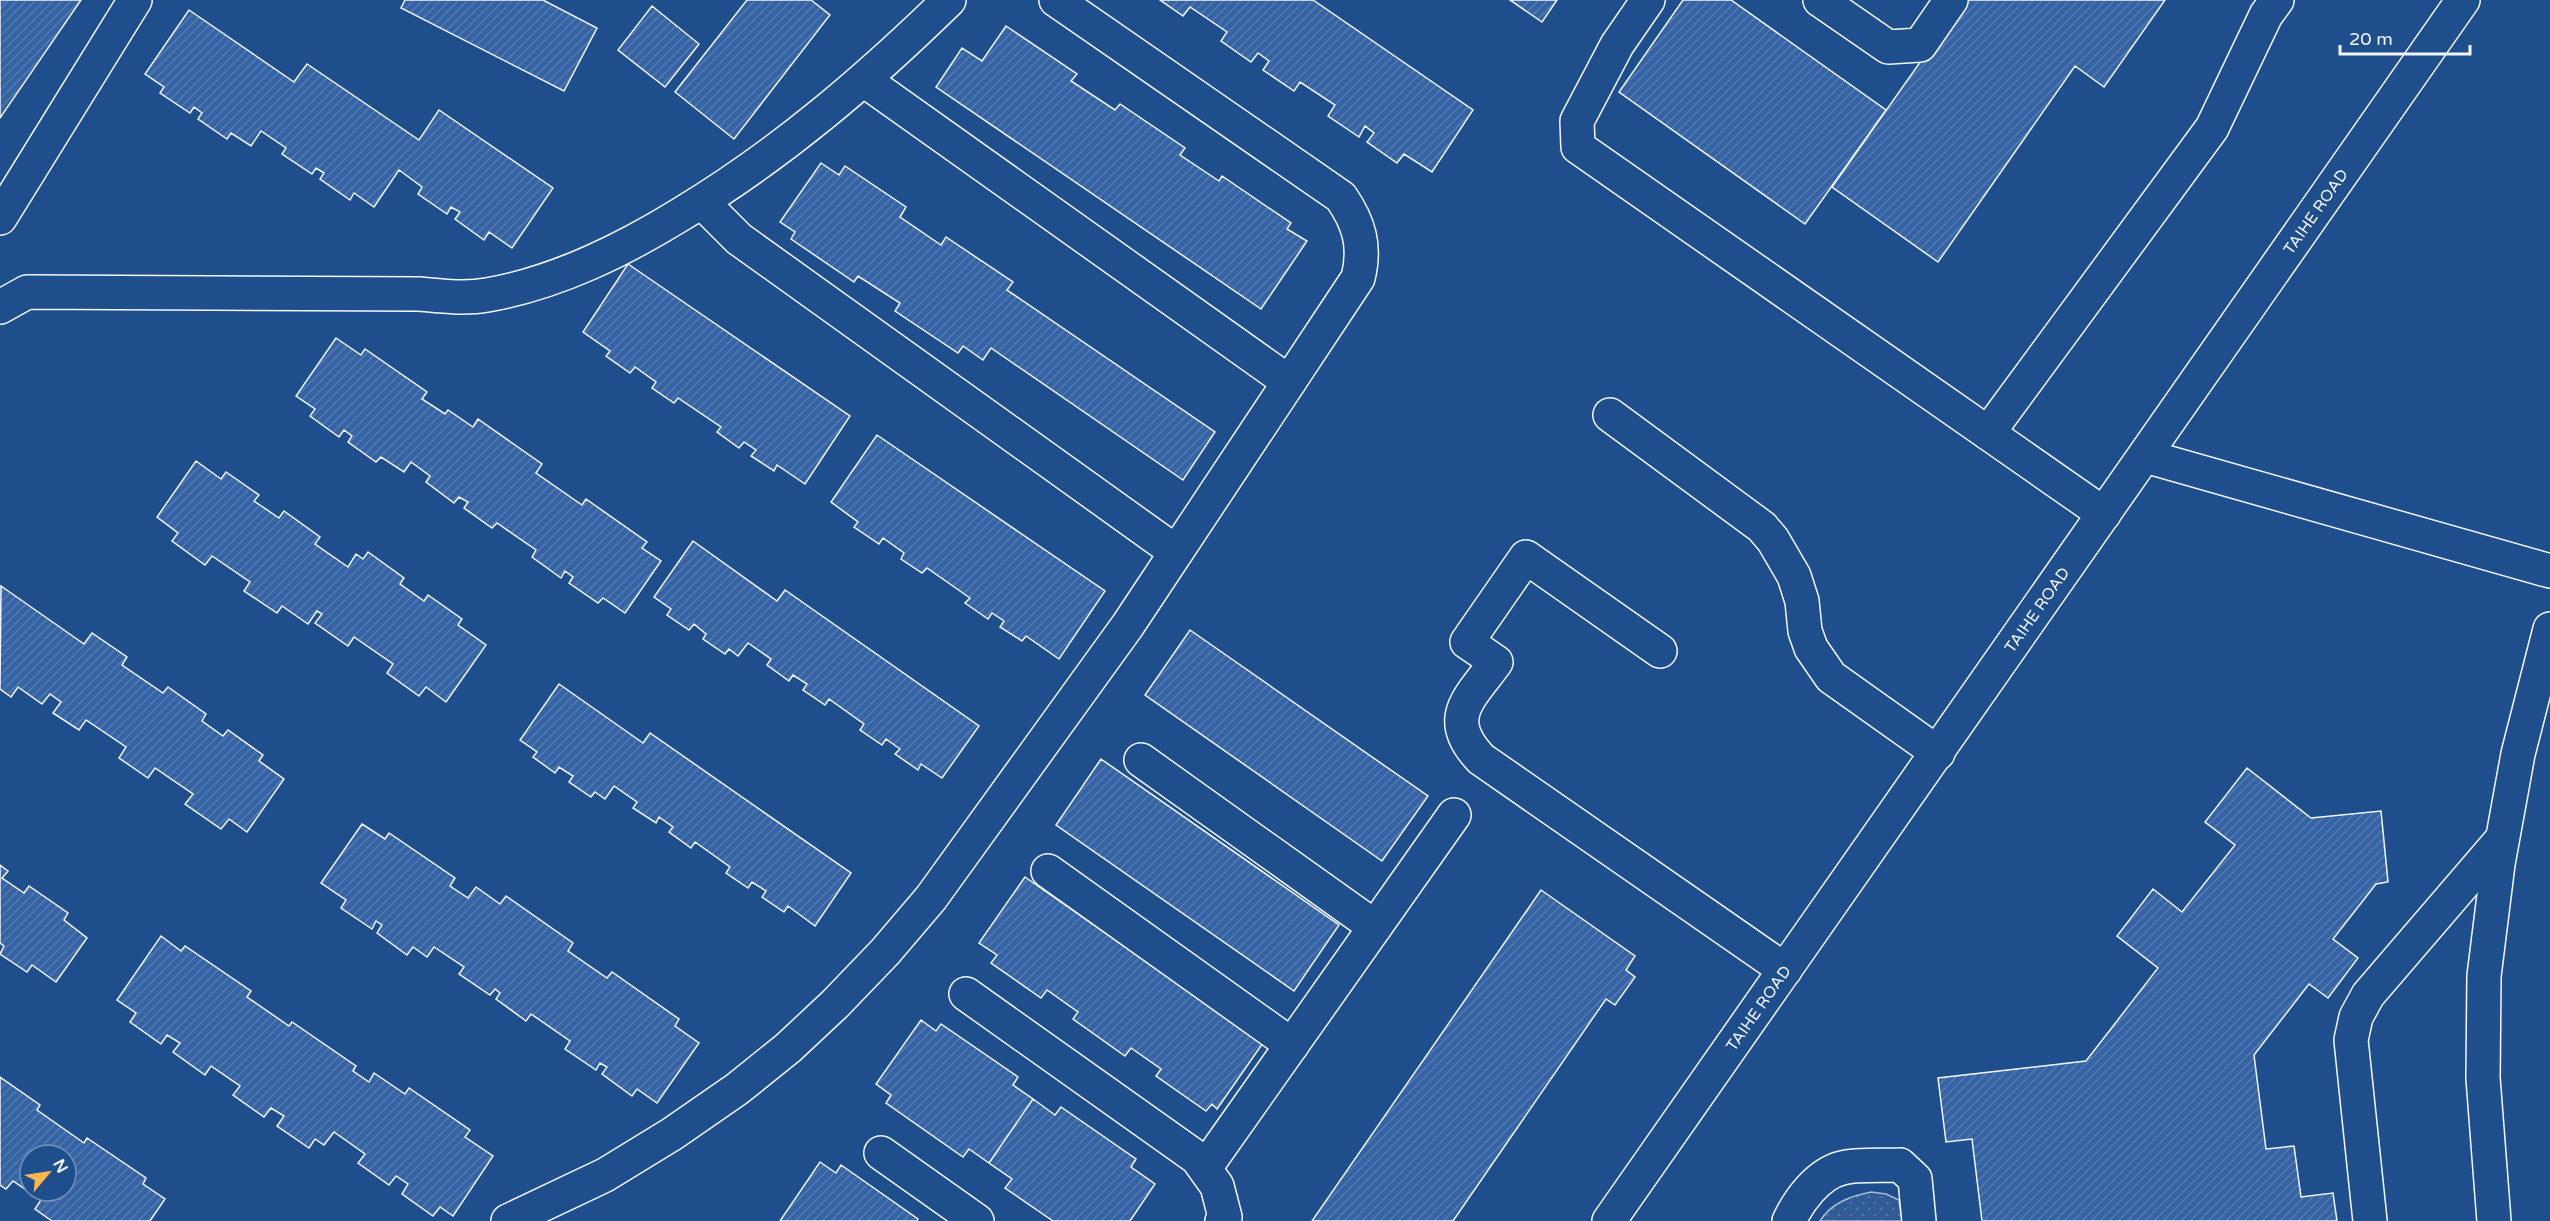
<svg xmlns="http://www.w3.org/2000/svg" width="2550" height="1221" font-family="'Varela Round',sans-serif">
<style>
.grass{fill:url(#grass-dots);stroke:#a8bbd7;stroke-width:1.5}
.building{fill:url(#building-hatch);stroke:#f2f6ff;stroke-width:1.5;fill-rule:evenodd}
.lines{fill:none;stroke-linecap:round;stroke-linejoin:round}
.minor-casing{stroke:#f2f6ff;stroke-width:36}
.minor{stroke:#1f4e8c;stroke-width:33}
.labels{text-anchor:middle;stroke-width:4.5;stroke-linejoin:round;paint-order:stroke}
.street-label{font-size:16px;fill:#f2f6ff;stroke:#1f4e8c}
</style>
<defs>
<pattern id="grass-dots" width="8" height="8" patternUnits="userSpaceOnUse" patternTransform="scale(1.5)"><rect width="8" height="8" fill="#305b95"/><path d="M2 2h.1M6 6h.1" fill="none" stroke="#4e73a5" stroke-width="1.8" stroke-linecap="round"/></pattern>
<pattern id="building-hatch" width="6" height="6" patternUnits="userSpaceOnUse" patternTransform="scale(1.5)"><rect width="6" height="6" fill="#3563a3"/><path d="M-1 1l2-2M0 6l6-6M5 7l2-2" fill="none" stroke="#537ab1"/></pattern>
</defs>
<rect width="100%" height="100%" fill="#1f4e8c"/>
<path class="grass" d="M1871 1192 1886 1194 1899 1200 1902 1221H1820C1831 1203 1851 1196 1871 1192Z"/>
<path class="building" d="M0 0H81L0 118Z
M405 0H543L597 28 564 91 401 8Z
M747 0H811L830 15 734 139 675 92Z
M1160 0H1313L1473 110 1432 172 1404 154 1397 163 1367 142 1374 133 1365 126 1359 137 1328 116 1335 105 1300 82 1294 91 1263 70 1269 61 1258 53 1251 62 1221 41 1227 32 1190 7 1183 16Z
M1510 0H1557L1542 22Z
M1683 0H1731L1886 110 1805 224 1619 92Z
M1964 0H2165L2104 87 2075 66 1938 262 1832 187Z
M652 6 699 44 665 87 618 50Z
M189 10 294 82 307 64 419 140 439 110 553 188 512 248 489 232 484 240 455 219 460 212 451 207 447 214 418 194 422 187 399 170 374 207 354 193 350 200 320 179 324 173 316 168 312 174 282 154 286 148 261 131 251 146 231 133 227 139 198 119 202 113 194 107 190 113 160 93 164 87 145 74Z
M1006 26 1077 74 1071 81 1115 110 1120 104 1185 148 1180 155 1219 181 1222 176 1291 223 1287 229 1307 241 1261 309 936 87 962 48 982 61Z
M821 163 839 175 845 166 906 207 900 217 941 245 946 237 1013 282 1007 290 1215 432 1183 480 991 348 983 360 963 346 958 353 895 311 900 303 858 276 854 282 791 239 795 232 780 222Z
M628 264 850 416 805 484 777 465 774 471 751 456 756 450 744 442 739 448 717 432 721 427 678 398 674 403 652 388 656 382 635 367 630 373 606 356 610 351 583 332Z
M336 338 361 355 365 349 427 392 422 399 445 414 448 410 473 427 478 419 542 464 536 473 582 505 586 499 647 542 642 548 661 561 625 613 603 598 598 603 569 583 573 577 565 571 561 578 532 557 536 550 497 523 492 528 464 508 468 502 459 497 454 503 426 482 430 476 411 462 404 472 381 457 376 462 348 442 352 436 344 430 339 437 310 416 315 409 296 396Z
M877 435 1105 591 1059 659 1026 636 1022 641 1000 627 1004 621 992 613 988 619 965 603 970 598 927 568 922 573 901 559 904 553 883 538 879 544 854 527 858 522 831 502Z
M196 461 221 479 226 472 259 495 254 501 279 518 284 511 320 537 315 544 348 567 356 554 363 559 368 552 404 578 400 584 424 601 428 595 462 619 458 625 486 645 446 702 426 687 419 696 387 673 393 664 354 637 348 646 315 623 322 614 317 611 308 624 282 606 277 613 244 591 250 582 212 556 205 565 172 541 178 533 157 517Z
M693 541 777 601 785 590 979 726 942 778 921 764 918 770 895 754 900 749 886 739 882 745 860 730 864 724 829 699 825 705 803 690 807 684 793 675 789 681 767 665 771 659 748 643 738 656 729 649 725 654 703 639 706 634 694 624 689 630 667 615 671 609 654 597Z
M1 586 84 644 92 633 127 657 122 665 163 693 168 687 206 714 202 721 223 736 228 730 263 755 259 761 284 779 247 832 229 819 221 829 185 804 193 794 155 768 148 778 119 758 126 747 86 720 79 730 53 713 61 702 50 694 42 704 18 687 11 697 0 689Z
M1190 630 1428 796 1382 861 1145 695Z
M559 684 643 743 650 733 851 873 815 926 788 906 784 912 762 897 766 891 752 882 748 888 726 873 730 867 695 842 691 848 669 832 673 827 659 817 656 823 633 808 637 802 614 786 605 799 595 792 591 797 569 782 573 776 559 767 555 773 533 757 537 752 520 740Z
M1101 759 1339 925 1294 991 1056 825Z
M2247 768 2311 818 2381 811 2388 882 2376 884 2333 939 2358 958 2328 998 2309 984 2254 1055 2266 1149 2294 1146 2301 1197 2333 1193 2337 1221H1982L1972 1139 1946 1142 1938 1078 2086 1061 2158 968 2117 936 2153 889 2182 912 2235 845 2205 822Z
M362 824 385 839 389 833 455 878 450 886 468 898 476 887 500 904 506 896 573 943 568 951 607 978 612 972 679 1019 675 1026 699 1043 657 1103 637 1089 632 1096 602 1074 607 1067 600 1063 596 1070 565 1049 570 1041 531 1014 526 1021 496 999 500 993 495 989 490 995 459 974 464 967 434 947 427 957 413 947 407 955 377 933 382 925 376 921 372 929 341 908 346 900 321 883Z
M0 865 8 871 2 878 24 893 29 886 68 913 64 920 87 938 56 982 32 965 27 972 0 954 4 946 0 943Z
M1025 877 1263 1043 1217 1109 1212 1104 1206 1111 1156 1076 1161 1069 1131 1048 1125 1056 1073 1019 1078 1012 1047 990 1041 998 991 963 997 955 979 943Z
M1541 890 1635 956 1626 970 1635 977 1615 1005 1606 999 1453 1221H1312Z
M161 936 181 951 185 946 251 991 247 997 289 1026 292 1022 356 1066 353 1071 369 1082 374 1073 405 1094 409 1088 470 1130 465 1137 493 1156 453 1216 440 1207 433 1216 402 1194 408 1184 396 1176 389 1185 358 1163 365 1154 334 1132 324 1145 315 1139 309 1148 277 1126 284 1116 271 1108 264 1117 233 1095 240 1086 211 1066 205 1075 173 1052 180 1043 167 1035 161 1044 130 1022 136 1013 117 1000Z
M921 1020 936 1031 941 1024 1018 1077 1013 1085 1033 1099 989 1163 969 1149 963 1157 886 1103 891 1095 876 1084Z
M0 1077 40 1105 37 1110 84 1143 87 1138 146 1178 143 1184 165 1199 150 1221H52L35 1209 41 1200 13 1181 6 1189 0 1185ZM30 1155H66V1191H30Z
M1033 1099 1055 1115 1061 1107 1136 1159 1131 1167 1155 1184 1130 1221H1053L1005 1188 1012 1179 989 1163Z
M820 1162 836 1173 841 1165 918 1219 917 1221H780Z"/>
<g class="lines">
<defs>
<g id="minor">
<path d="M1648 0 1617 45 1577 121 1578 147 2104 514"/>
<path d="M1820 0 1888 47 1920 45 1951 0"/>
<path d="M864 80 1289 382"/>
<path d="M702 202 739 239 1176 552"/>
<path d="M0 218 135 0"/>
<path d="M0 307 27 292 419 294C441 296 465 299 487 295 557 283 623 250 683 213 782 153 867 80 949 0"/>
<path d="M1610 415 1762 527 1773 540 1794 576 1802 601 1805 631 1811 648 1831 677 1938 753"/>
<path d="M1988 433 2212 128 2266 15 2277 0"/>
<path d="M2145 456 2550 571"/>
<path d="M1660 651 1526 557 1467 642 1496 662C1470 698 1442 718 1481 759L1785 970"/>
<path d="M1141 760 1375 927"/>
<path d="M1048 871 1292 1045"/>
<path d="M966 994 1197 1158 1217 1186 1225 1217 1222 1221"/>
<path d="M881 1153 977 1221"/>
<path d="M1205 1168 1454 815"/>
<path d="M508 1221 605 1175 672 1134 737 1089 788 1048 835 1004 885 952 931 898 1128 625 1358 278C1366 246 1359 223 1341 197L1056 0"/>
<path id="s1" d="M1609 1221 2463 0"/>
<path d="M1789 1221C1799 1200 1818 1174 1842 1168 1857 1164 1883 1166 1900 1165L1915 1179 1919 1221"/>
<path d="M2370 1221 2351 1040 2356 1017 2368 995 2502 839"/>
<path d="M2494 1221 2483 1078 2484 976 2498 864 2518 754 2550 629"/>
</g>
</defs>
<use href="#minor" class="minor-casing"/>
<use href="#minor" class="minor"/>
</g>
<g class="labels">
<g class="street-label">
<text dy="6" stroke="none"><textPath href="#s1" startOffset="1232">TAIHE ROAD</textPath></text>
<text dy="6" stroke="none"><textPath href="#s1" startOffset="746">TAIHE ROAD</textPath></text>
<text dy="6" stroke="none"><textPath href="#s1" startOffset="260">TAIHE ROAD</textPath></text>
</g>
</g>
<g transform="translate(48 1173) rotate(61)"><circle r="28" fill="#1f4e8c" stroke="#7391ba" stroke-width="1.5"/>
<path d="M0-4.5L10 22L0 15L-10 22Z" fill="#ffb74d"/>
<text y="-9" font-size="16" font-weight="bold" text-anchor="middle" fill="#f2f6ff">N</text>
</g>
<path d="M2340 45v9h130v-9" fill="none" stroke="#f2f6ff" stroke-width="3"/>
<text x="2349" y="45" font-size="18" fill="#f2f6ff" stroke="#1f4e8c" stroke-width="4.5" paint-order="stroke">20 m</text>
</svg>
